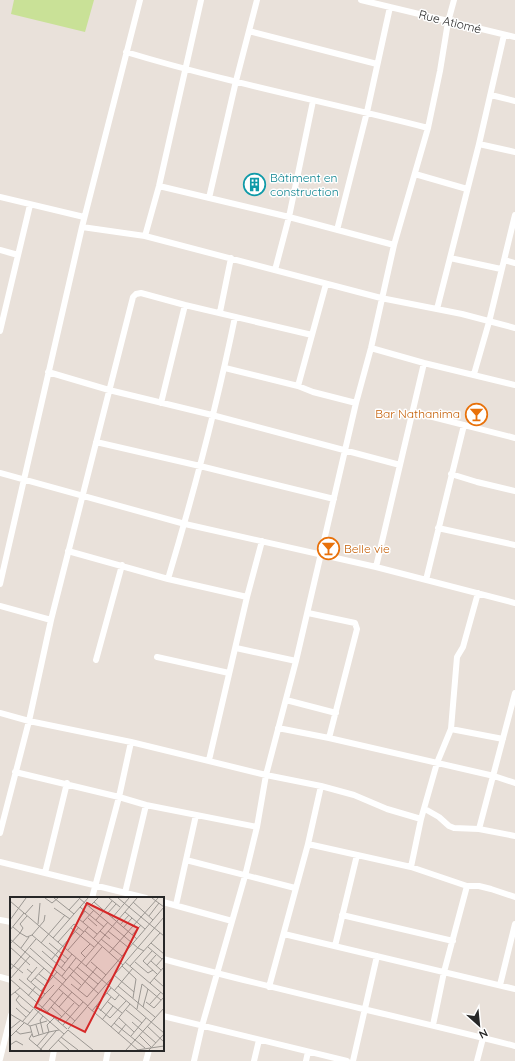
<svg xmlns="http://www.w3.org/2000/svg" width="515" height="1061" font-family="Quicksand,sans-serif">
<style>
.pitch{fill:#c9e197}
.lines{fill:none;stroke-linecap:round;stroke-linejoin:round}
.minor{stroke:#fff;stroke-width:6}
.labels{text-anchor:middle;stroke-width:3;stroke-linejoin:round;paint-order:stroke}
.street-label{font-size:12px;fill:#272727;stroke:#fff}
.culture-label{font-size:12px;fill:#0d838f;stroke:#fff;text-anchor:start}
.food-label{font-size:12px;fill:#c56008;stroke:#fff;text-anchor:end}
.inset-road{fill:none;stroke:#9b9792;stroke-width:1}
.view{fill:#d62828;fill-opacity:0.15;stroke:#d62828;stroke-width:2}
.inset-edge{fill:none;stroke:#272727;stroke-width:2}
</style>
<rect width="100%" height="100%" fill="#e9e1da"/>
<path class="pitch" d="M14 0H94L85 32 11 14Z"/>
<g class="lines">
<path class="minor" d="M361 0 515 37
M249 31 377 64
M126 52C225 82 327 102 428 128
M491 95 515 101
M479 144 504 35
M415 174 467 189
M159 186 289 217 394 245
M0 197 84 217
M209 198 236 81 257 0
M82 227 145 236 381 298 462 314 515 328
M337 230 367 112 390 7
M145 236 159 186 201 0
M0 250 18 255
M450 258 479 144 515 152
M504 260 515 263
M275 270 289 217 313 101
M437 309 450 258 501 269
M220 312 231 258
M0 331 30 205
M371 348 424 363 515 385
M225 368 298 386 313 392 356 403
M48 372 109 390 212 415 400 465
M474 374 489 322 515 215
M298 386 326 284
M161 403 185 305
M413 412 515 438
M96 442 200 466 334 499
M0 473 185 524 376 567 515 603
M451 474 477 482 515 491
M438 528 515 545
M68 551 168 579 247 597
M376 567 424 363
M168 579C194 492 217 405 235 317
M426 580 464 425
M0 584 82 227 140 0
M0 606 51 620
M308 613 355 623 357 629 329 738
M236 648 296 661
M157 657 229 673
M96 660 122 565
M286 700 336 713
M0 713 29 721 131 742 266 775 321 786 354 795 387 809 421 819
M278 728 329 738 494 776 515 783
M451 729 503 739
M209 760 247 597 262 541
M15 772 119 797 146 805 257 827
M425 809 439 817 449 826 454 828 479 829 515 836
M479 829 515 693
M0 833 29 721 51 620 133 297 136 294 141 293 185 305 312 335
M308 844 411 867 467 886H479L491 889 515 897
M186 860 295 888
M0 862 146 898
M411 867 421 819 437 763 451 729 457 657 463 647 478 593
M45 873 67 783
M125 893 146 805
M92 898 119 797 131 742
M163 902 232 921
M176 905 196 815
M342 915 453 941
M0 920 11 922
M284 934 515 989
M335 946 357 855
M163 959C280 991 398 1016 515 1046
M0 977 11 980
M500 985 515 924
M269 987 308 844 321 786
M163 1016 347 1061
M433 1025 444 972 467 886
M0 1059 11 1015
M52 1061 54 1050
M106 1061 108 1050
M146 1061 149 1050
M194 1061 202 1026 245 876 257 827 266 775 296 661 356 403 371 348 394 245 428 128 440 71 448 22 454 0
M254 1061 259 1040
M306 1061 308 1052
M353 1061 377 956
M477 1061 483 1038"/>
</g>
<defs>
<symbol id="building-ring" viewBox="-11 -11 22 22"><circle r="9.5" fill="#fff" stroke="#0f9aa8" stroke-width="1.5"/><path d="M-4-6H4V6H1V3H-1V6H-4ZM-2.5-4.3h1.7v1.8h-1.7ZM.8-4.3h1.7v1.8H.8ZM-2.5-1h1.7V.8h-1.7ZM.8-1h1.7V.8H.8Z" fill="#0f9aa8"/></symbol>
<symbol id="bar-ring" viewBox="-11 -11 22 22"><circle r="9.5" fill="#fff" stroke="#e8710a" stroke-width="1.5"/><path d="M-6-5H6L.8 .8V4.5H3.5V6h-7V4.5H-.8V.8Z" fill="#e8710a"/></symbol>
</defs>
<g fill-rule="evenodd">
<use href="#building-ring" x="242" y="172" width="25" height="25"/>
<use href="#bar-ring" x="464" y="402" width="25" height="25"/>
<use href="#bar-ring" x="316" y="536" width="25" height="25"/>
</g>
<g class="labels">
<g class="street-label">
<text transform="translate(450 22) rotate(14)" y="4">Rue Atiomé</text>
</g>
<g class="culture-label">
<text x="270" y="182">Bâtiment en<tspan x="270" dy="14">construction</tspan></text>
</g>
<g class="food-label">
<text x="460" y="418">Bar Nathanima</text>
<text x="344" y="553" text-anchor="start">Belle vie</text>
</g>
</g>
<g transform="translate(10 897)">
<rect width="154" height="154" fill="#e9e1da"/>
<path class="inset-road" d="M35 1 42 6 48 1M44 1 64 17M69 1 128 51 134 54M99 1 110 10M108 1 154 39M0 4 154 136M84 5 127 42M123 5 143 23M70 10 94 30M79 10 88 1M44 11 60 22M59 13 70 1M75 14 69 22 87 37M115 15 135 32M15 17 23 8M97 17 106 7M139 19 149 6M78 21 87 29M102 21 119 1M0 23 16 1M86 23 102 4M73 25 84 13M28 27 30 6M110 28 119 18M3 30 10 36 13 31 10 27 17 19M61 31 84 50M113 31 122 21M0 33 14 16M75 34 113 68M90 34 100 42M98 34 119 51M22 38 55 66M122 38 131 28M43 41 78 1M0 42 78 109M83 42 98 25M91 42 112 59M48 45 64 27 74 35M31 46 55 18M39 46 58 62M141 46 154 57M0 47 10 36 17 40 22 38 34 24 35 18M0 50 20 68M138 50 152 62M11 51 19 40M20 51 56 83M58 53 78 30M32 54 55 74M142 54 133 64 147 77M99 56 148 1M75 60 71 56 80 47M41 63 69 30M141 64 151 73M81 65 96 78M115 65 154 98M125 65 138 76 143 73M0 66 13 76M137 68 146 58M76 69 92 50M112 69 126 82 123 101M120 69 150 36M146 69 154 60M59 70 89 97M67 70 88 87M51 71 62 57M17 72 22 76 27 70M0 73 26 42M22 76 17 82 31 94 47 75M29 77 39 85M60 78 71 88M104 78 124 95M52 79 66 61M25 81 35 89M144 81 154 90M0 82 57 132M0 82 20 59M9 82 32 101M21 85 34 71M140 86 154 70M61 87 77 100 154 10 142 1M108 89 145 120M49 92 69 109M68 93 87 70M31 94 35 97 44 88M104 94 123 71M5 95 54 137M97 96 105 103 109 98M0 99 10 91M9 99 6 103 11 109 20 116 23 112M18 99 26 89M39 101 65 124M98 105 112 116M136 105 144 111 154 100M27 107 35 97M139 108 151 95M86 109 100 121 116 104M41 110 52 120M49 110 62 95M78 110 128 153M133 110 138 92M6 111 16 120M127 112 132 87 151 103M116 113 132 126M82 114 101 91M90 114 101 100M37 115 53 96M0 117 20 129 37 124M33 119 30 123 33 136M44 121 37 128 39 135 49 133M109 121 124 135M92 123 103 109M48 124 64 106M12 125 20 116M122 125 146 146M104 126 135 151M17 128 127 1M26 128 29 138 39 135 27 149M53 128 73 105M20 129 23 140 29 138M137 129 154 145M101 130 120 107M0 132 11 123M58 132 154 20M58 133 83 153M6 134 10 137 21 135M22 137 19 142 32 153M108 137 116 127M129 138 141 150M121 139 136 121M0 140 14 126M51 140 68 153M48 143 59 153M0 148 6 144 13 148M30 153 46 134M39 153 58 133M116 153 154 111M127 153 154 149M139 153 154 137"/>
<path class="view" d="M77 6 128 31 75 135 25 110Z"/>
<rect width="154" height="154" class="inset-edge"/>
</g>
<g transform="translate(479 1025) rotate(153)" stroke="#ffffff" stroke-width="3" paint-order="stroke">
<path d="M0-3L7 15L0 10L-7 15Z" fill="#272727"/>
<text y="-6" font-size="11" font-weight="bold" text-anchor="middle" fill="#272727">N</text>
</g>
</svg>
